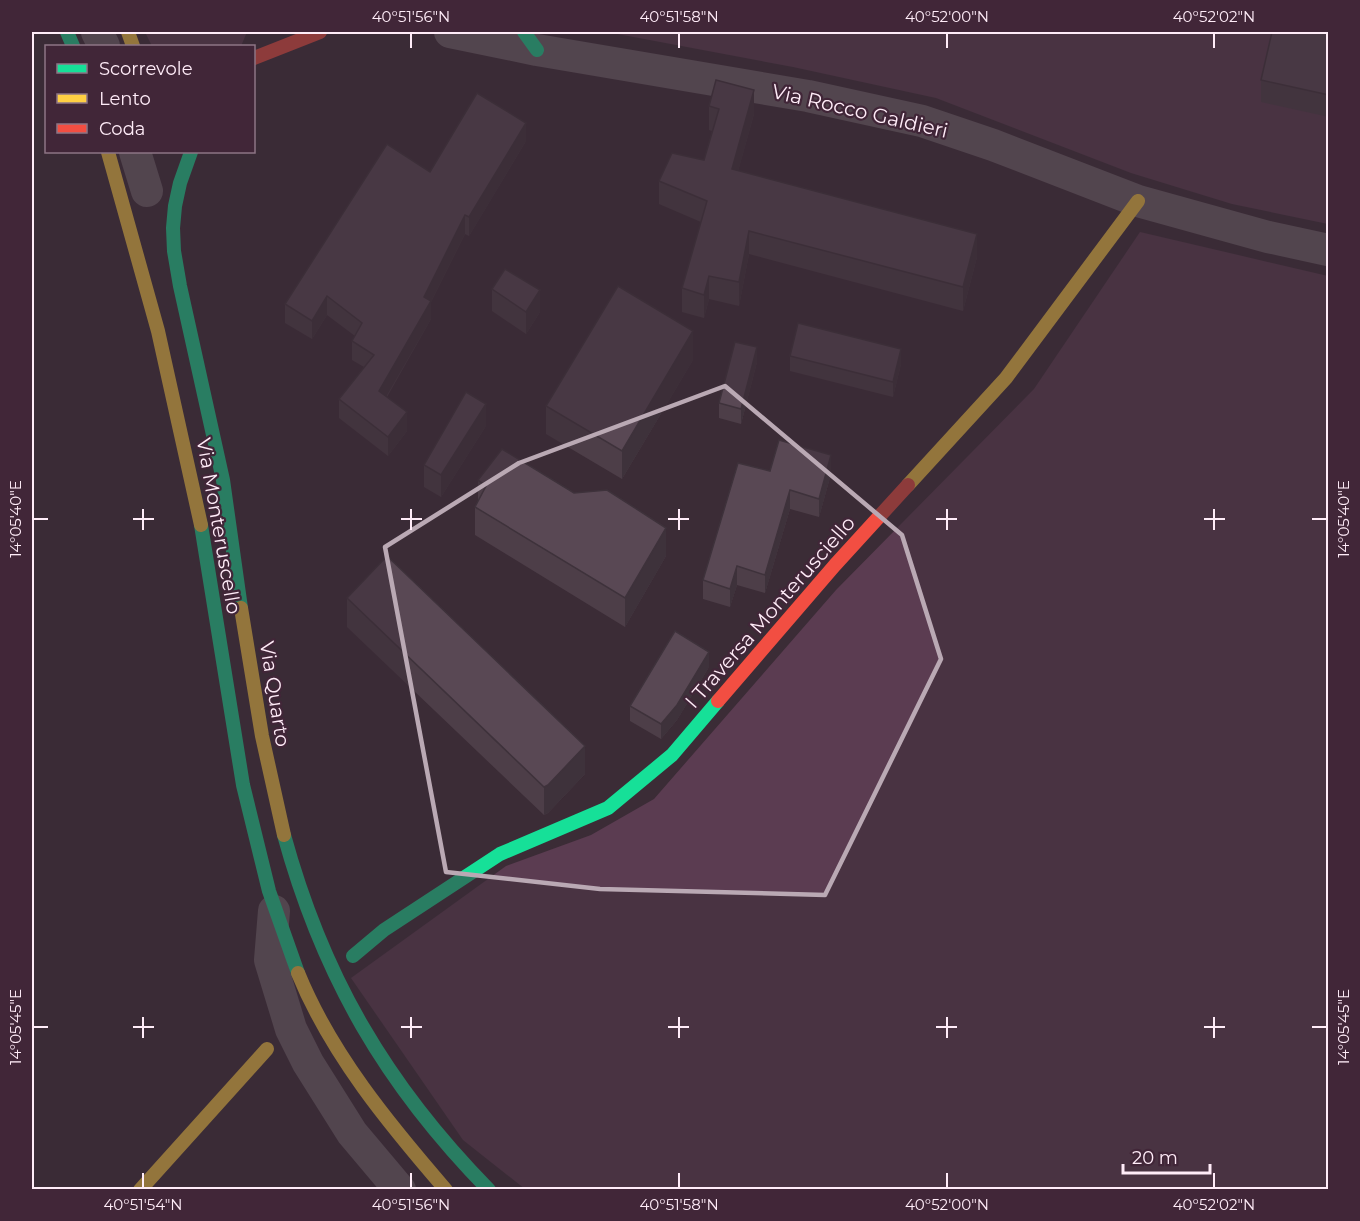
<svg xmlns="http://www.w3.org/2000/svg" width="1360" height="1221" font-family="Montserrat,sans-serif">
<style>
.green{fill:#5b3c51}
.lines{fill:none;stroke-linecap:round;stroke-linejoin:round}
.street{stroke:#70646c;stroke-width:32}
.fast{stroke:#16e098;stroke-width:14}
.slow{stroke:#ffcf43;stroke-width:14}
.jam{stroke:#f24e42;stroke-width:14}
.wall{fill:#4d3e48}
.shaded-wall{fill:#3e323b}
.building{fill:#594854;stroke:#3e323b;stroke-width:1.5}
.marked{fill:none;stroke:#baa9b4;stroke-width:4.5;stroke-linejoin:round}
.ticks{fill:none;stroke:#ffecf8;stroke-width:2}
.labels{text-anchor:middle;stroke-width:4.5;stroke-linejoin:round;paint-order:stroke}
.street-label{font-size:20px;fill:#ffecf8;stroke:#412638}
.neatline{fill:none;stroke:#ffecf8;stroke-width:2}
.ticks-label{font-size:15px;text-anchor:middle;fill:#ffecf8}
</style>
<rect width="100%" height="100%" fill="#3b2c36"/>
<path class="green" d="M145 32H247L241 46H152Z
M607 32H1328V224L1232 204 1131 173 936 98 793 67Z
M1140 232 1328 276V1189H525L463 1140 351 978 506 866 591 835 654 799 836 590 1034 389Z"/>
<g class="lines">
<path class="street" d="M97 32 104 46
M450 32 537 50 808 96 922 121 993 145 1138 201 1268 237 1328 250
M135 152 147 191
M274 911 270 960 291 1029 308 1063 352 1133 400 1190"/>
<path class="fast" d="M67 32 73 46
M524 32 537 50
M191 152 180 183 175 206 173 228 174 251 180 286 223 480 241 608
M201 525 243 785 269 891 298 973
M284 835C323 977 386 1085 489 1190
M353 956 384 930 500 854 608 808 672 755 718 701"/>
<path class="slow" d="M128 32 133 46
M108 152 158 331 201 525
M908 485 1006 378 1138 201
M241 608 262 736 284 835
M298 973C331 1054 389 1124 446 1190
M140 1190 267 1049"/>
<path class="jam" d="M254 58 320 32
M718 701 835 565 908 485"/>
</g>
<path class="wall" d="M1329 32V117L1261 102V80Z
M709 106 754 114 738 171 977 257 963 311 749 254 739 306 709 299 704 318 682 312V288L701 222 659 204V181L704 160 712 131 709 130Z
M526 141 469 236 465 234 431 302V319L387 397 407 431 388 456 339 418V399L364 367 352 360V341L355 336 327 315 312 339 285 323V304Z
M492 289 540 312 526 334 492 311Z
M790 356 901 364 893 397 790 371Z
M693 360 622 479 546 434V406Z
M757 362 741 424 719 418V403Z
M486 426 441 497 424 487V465Z
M770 471 831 474 819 517 790 509 765 593 737 585 730 607 703 599V580Z
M478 480 666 556 625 627 475 535V507L478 502Z
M347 598 585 774 548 813 544 815 347 627Z
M709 667 677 720 661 739 630 721V706Z"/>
<path class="shaded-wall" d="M754 90V114L732 193V169Z
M526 123V141L469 236V217Z
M465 215V234L431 302V319L379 409V391L424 297Z
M749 231V254L739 306V282Z
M977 234V257L963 311V287Z
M709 276V299L704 318V295Z
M540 290V312L526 334V312Z
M327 296V315L312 339V321Z
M693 331V360L622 479V451Z
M757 347V362L741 424V409Z
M901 349V364L893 397V382Z
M486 404V426L441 497V475Z
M407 412V431L388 456V437Z
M831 455V474L819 517V499Z
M790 490V509L765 593V575Z
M666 528V556L625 627V598Z
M737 566V585L730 607V589Z
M709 652V667L677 720 661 739V724Z
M585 746V774L548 813 544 815V787Z"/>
<path class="building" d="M1272 32H1329V95L1261 80Z
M716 80 754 90 732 169 977 234 963 287 749 231 739 282 709 276 704 295 682 288 707 201 659 181 672 153 704 160 719 109 709 106Z
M477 93 526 123 469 217 465 215 424 297 431 301 379 391 407 412 388 437 339 399 374 355 352 341 362 323 327 296 312 321 285 304 387 144 430 172Z
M505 269 540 290 526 312 492 289Z
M618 286 693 331 622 451 546 406Z
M798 323 901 349 893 382 790 356Z
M735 342 757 347 741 409 719 403Z
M466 392 486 404 441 475 424 465Z
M779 440 831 455 819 499 790 490 765 575 737 566 730 589 703 580 738 463 770 471Z
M502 449 574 493 607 490 666 528 625 598 475 507 486 486 478 480Z
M387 556 585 746 548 785 544 787 347 598Z
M675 631 709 652 677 705 661 724 630 706Z"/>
<path d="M0 0H1360V1221H0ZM725 386 902 535 941 659 825 895 600 889 446 872 385 547 519 463Z" fill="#3b2c36" fill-opacity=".55" fill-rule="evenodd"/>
<path class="marked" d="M725 386 902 535 941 659 825 895 600 889 446 872 385 547 519 463Z"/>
<path class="ticks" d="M411 33V48M679 33V48M947 33V48M1214 33V48M143 509V530M411 509V530M679 509V530M947 509V530M1214 509V530M33 519H48M133 519H154M401 519H422M668 519H689M936 519H957M1204 519H1225M1312 519H1327M143 1017V1038M411 1017V1038M679 1017V1038M947 1017V1038M1214 1017V1038M33 1027H48M133 1027H154M401 1027H422M668 1027H689M936 1027H957M1204 1027H1225M1312 1027H1327M143 1173V1188M411 1173V1188M679 1173V1188M947 1173V1188M1214 1173V1188"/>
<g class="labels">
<g class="street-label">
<text transform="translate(860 111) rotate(13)" y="7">Via Rocco Galdieri</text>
<text transform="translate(219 526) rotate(80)" y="7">Via Monteruscello</text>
<text transform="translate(770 612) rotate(-49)" y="7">I Traversa Monterusciello</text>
<text transform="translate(275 694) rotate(81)" y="7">Via Quarto</text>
</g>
</g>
<rect width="1360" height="1221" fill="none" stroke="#412638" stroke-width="66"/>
<rect x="45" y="45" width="210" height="108" fill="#412638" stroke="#8d7585" stroke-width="1.5"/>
<rect x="57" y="64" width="30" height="9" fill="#16e098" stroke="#8d7585" stroke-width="1.5"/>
<text x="99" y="75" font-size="18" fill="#ffecf8">Scorrevole</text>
<rect x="57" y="94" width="30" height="9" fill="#ffcf43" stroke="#8d7585" stroke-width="1.5"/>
<text x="99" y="105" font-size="18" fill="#ffecf8">Lento</text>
<rect x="57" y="124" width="30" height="9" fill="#f24e42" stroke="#8d7585" stroke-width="1.5"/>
<text x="99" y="135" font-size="18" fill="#ffecf8">Coda</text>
<path d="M1123 1164v9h87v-9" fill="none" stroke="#ffecf8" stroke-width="3"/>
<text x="1132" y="1164" font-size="18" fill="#ffecf8" stroke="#412638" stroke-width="4.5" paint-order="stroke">20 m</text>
<rect x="33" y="33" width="1294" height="1155" class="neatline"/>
<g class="ticks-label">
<text x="411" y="22">40°51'56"N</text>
<text x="679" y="22">40°51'58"N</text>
<text x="947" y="22">40°52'00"N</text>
<text x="1214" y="22">40°52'02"N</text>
<text transform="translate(1344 519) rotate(-90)" y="5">14°05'40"E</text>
<text transform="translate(16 519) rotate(-90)" y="5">14°05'40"E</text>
<text transform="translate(1344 1027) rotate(-90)" y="5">14°05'45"E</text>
<text transform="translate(16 1027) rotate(-90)" y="5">14°05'45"E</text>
<text x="143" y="1210">40°51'54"N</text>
<text x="411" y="1210">40°51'56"N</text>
<text x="679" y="1210">40°51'58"N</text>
<text x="947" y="1210">40°52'00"N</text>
<text x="1214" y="1210">40°52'02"N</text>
</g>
</svg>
